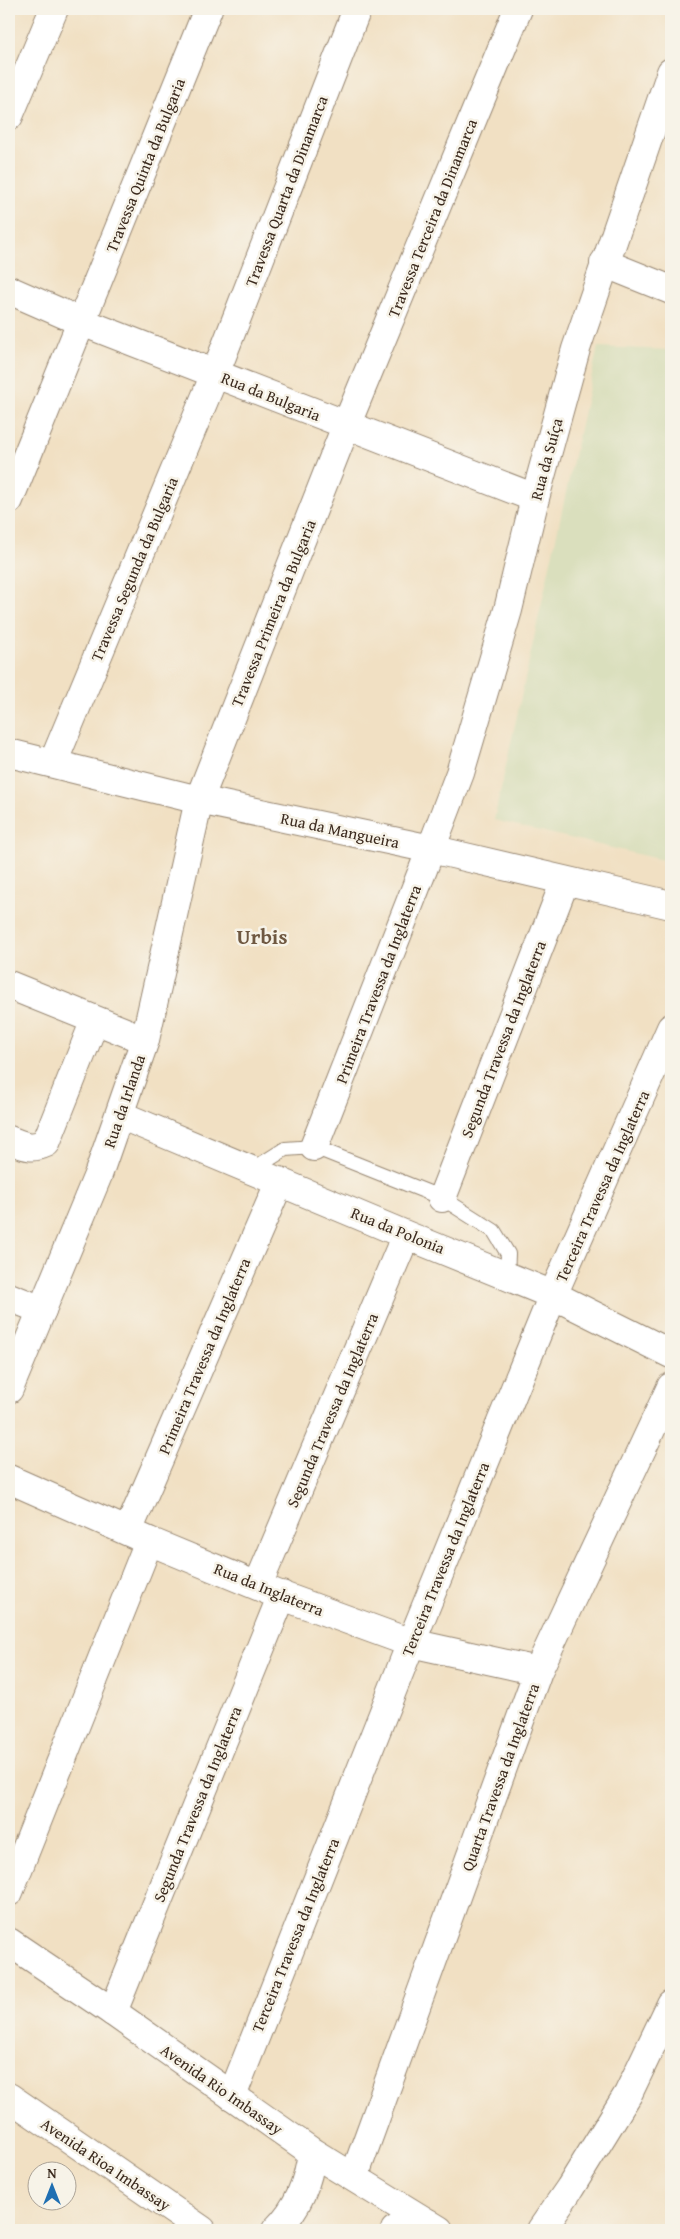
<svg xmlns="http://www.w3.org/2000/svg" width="680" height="2239" font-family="'Gentium Book Plus',serif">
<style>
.built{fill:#dadfbd}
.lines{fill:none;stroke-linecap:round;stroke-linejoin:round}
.service-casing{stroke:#968570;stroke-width:16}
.minor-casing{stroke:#968570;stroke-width:30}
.tertiary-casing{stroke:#968570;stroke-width:30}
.service{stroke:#fff;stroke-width:14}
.minor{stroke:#fff;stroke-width:28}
.tertiary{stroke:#fff;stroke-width:28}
.labels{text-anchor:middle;stroke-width:5;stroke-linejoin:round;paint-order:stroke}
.street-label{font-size:16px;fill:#3b2a1e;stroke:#f7f3e8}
.district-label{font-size:21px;font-weight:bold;fill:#6f5841;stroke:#f7f3e8}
</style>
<rect width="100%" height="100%" fill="#f7f3e8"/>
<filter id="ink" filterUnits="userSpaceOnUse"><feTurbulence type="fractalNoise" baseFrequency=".02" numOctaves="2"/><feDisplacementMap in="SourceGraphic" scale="10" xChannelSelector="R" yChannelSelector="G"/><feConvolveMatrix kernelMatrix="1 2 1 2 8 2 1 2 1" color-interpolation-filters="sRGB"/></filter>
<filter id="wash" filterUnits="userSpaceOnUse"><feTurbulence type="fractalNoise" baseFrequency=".0096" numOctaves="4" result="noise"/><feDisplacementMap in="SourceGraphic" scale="20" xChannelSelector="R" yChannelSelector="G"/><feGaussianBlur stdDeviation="1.12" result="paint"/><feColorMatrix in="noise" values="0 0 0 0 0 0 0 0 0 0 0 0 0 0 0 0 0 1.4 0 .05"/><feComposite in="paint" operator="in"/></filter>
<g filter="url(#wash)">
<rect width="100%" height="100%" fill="#f1e0c3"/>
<path class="built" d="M598 347 671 350V862L494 820Z"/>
</g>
<g filter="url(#ink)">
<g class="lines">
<defs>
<path id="service" d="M252 1170 285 1149 314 1147 442 1198 494 1231 508 1254 507 1276"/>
<path id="minor" d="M9 116 54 9
M604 263 671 290
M9 290 82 322 535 498
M9 500 208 9
M9 753 199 800 346 426 518 9
M53 763 215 374 357 9
M9 985 145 1040
M120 1115 406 1235 553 1295 671 1354
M9 1140C23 1145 31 1150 46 1143L95 1020
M314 1147 431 849 671 905
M442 1198 565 881
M9 1297 42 1310
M9 1479 149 1541 277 1594 411 1643 538 1671
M128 1531 280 1181
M258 1585 406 1235
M9 1892 149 1541
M113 2012 282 1595
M232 2096 411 1643 553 1295 671 1028
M9 2097 202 2230
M354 2177 538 1671 671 1387
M541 2230 570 2188 628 2094 671 2004"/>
<path id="tertiary" d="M9 1389 98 1175 145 1040 199 800 431 849 460 773 508 610 535 498 576 349 671 72
M9 1942 113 2012 312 2152 439 2230
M276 2230C298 2208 308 2183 312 2152
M395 2230 406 2225 428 2223"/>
</defs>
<use href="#service" class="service-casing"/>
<use href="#minor" class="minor-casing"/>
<use href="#tertiary" class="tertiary-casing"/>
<use href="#service" class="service"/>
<use href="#minor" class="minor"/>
<use href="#tertiary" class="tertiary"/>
</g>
</g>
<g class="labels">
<g class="street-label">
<text transform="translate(145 165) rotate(-68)" y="6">Travessa Quinta da Bulgaria</text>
<text transform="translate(286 191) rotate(-69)" y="6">Travessa Quarta da Dinamarca</text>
<text transform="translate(432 218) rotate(-68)" y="6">Travessa Terceira da Dinamarca</text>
<text transform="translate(271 396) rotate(22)" y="6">Rua da Bulgaria</text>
<text transform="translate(546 459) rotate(-75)" y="6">Rua da Suíça</text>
<text transform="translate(134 569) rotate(-67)" y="6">Travessa Segunda da Bulgaria</text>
<text transform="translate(273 613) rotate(-68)" y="6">Travessa Primeira da Bulgaria</text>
<text transform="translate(340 830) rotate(12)" y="6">Rua da Mangueira</text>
<text transform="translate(378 984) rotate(-69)" y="6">Primeira Travessa da Inglaterra</text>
<text transform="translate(503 1039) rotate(-69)" y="6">Segunda Travessa da Inglaterra</text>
<text transform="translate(124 1101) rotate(-71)" y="6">Rua da Irlanda</text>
<text transform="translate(602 1186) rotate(-66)" y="6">Terceira Travessa da Inglaterra</text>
<text transform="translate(398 1230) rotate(22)" y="6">Rua da Polonia</text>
<text transform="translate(204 1356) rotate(-67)" y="6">Primeira Travessa da Inglaterra</text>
<text transform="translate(332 1410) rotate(-67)" y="6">Segunda Travessa da Inglaterra</text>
<text transform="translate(445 1559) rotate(-68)" y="6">Terceira Travessa da Inglaterra</text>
<text transform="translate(269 1589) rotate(22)" y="6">Rua da Inglaterra</text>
<text transform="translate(500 1777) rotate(-70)" y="6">Quarta Travessa da Inglaterra</text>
<text transform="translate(197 1804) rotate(-68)" y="6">Segunda Travessa da Inglaterra</text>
<text transform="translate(295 1935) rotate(-68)" y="6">Terceira Travessa da Inglaterra</text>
<text transform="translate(222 2089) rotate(35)" y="6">Avenida Rio Imbassay</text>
<text transform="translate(106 2164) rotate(34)" y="6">Avenida Rioa Imbassay</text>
</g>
<g class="district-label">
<text x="262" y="944">Urbis</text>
</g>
</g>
<rect width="680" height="2239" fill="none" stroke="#f7f3e8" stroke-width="30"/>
<g transform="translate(52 2186)"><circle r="24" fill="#f7f3e8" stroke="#aca397"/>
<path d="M0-4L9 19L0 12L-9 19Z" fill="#1f6fb2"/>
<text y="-8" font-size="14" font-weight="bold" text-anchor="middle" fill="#3b2a1e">N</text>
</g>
</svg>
